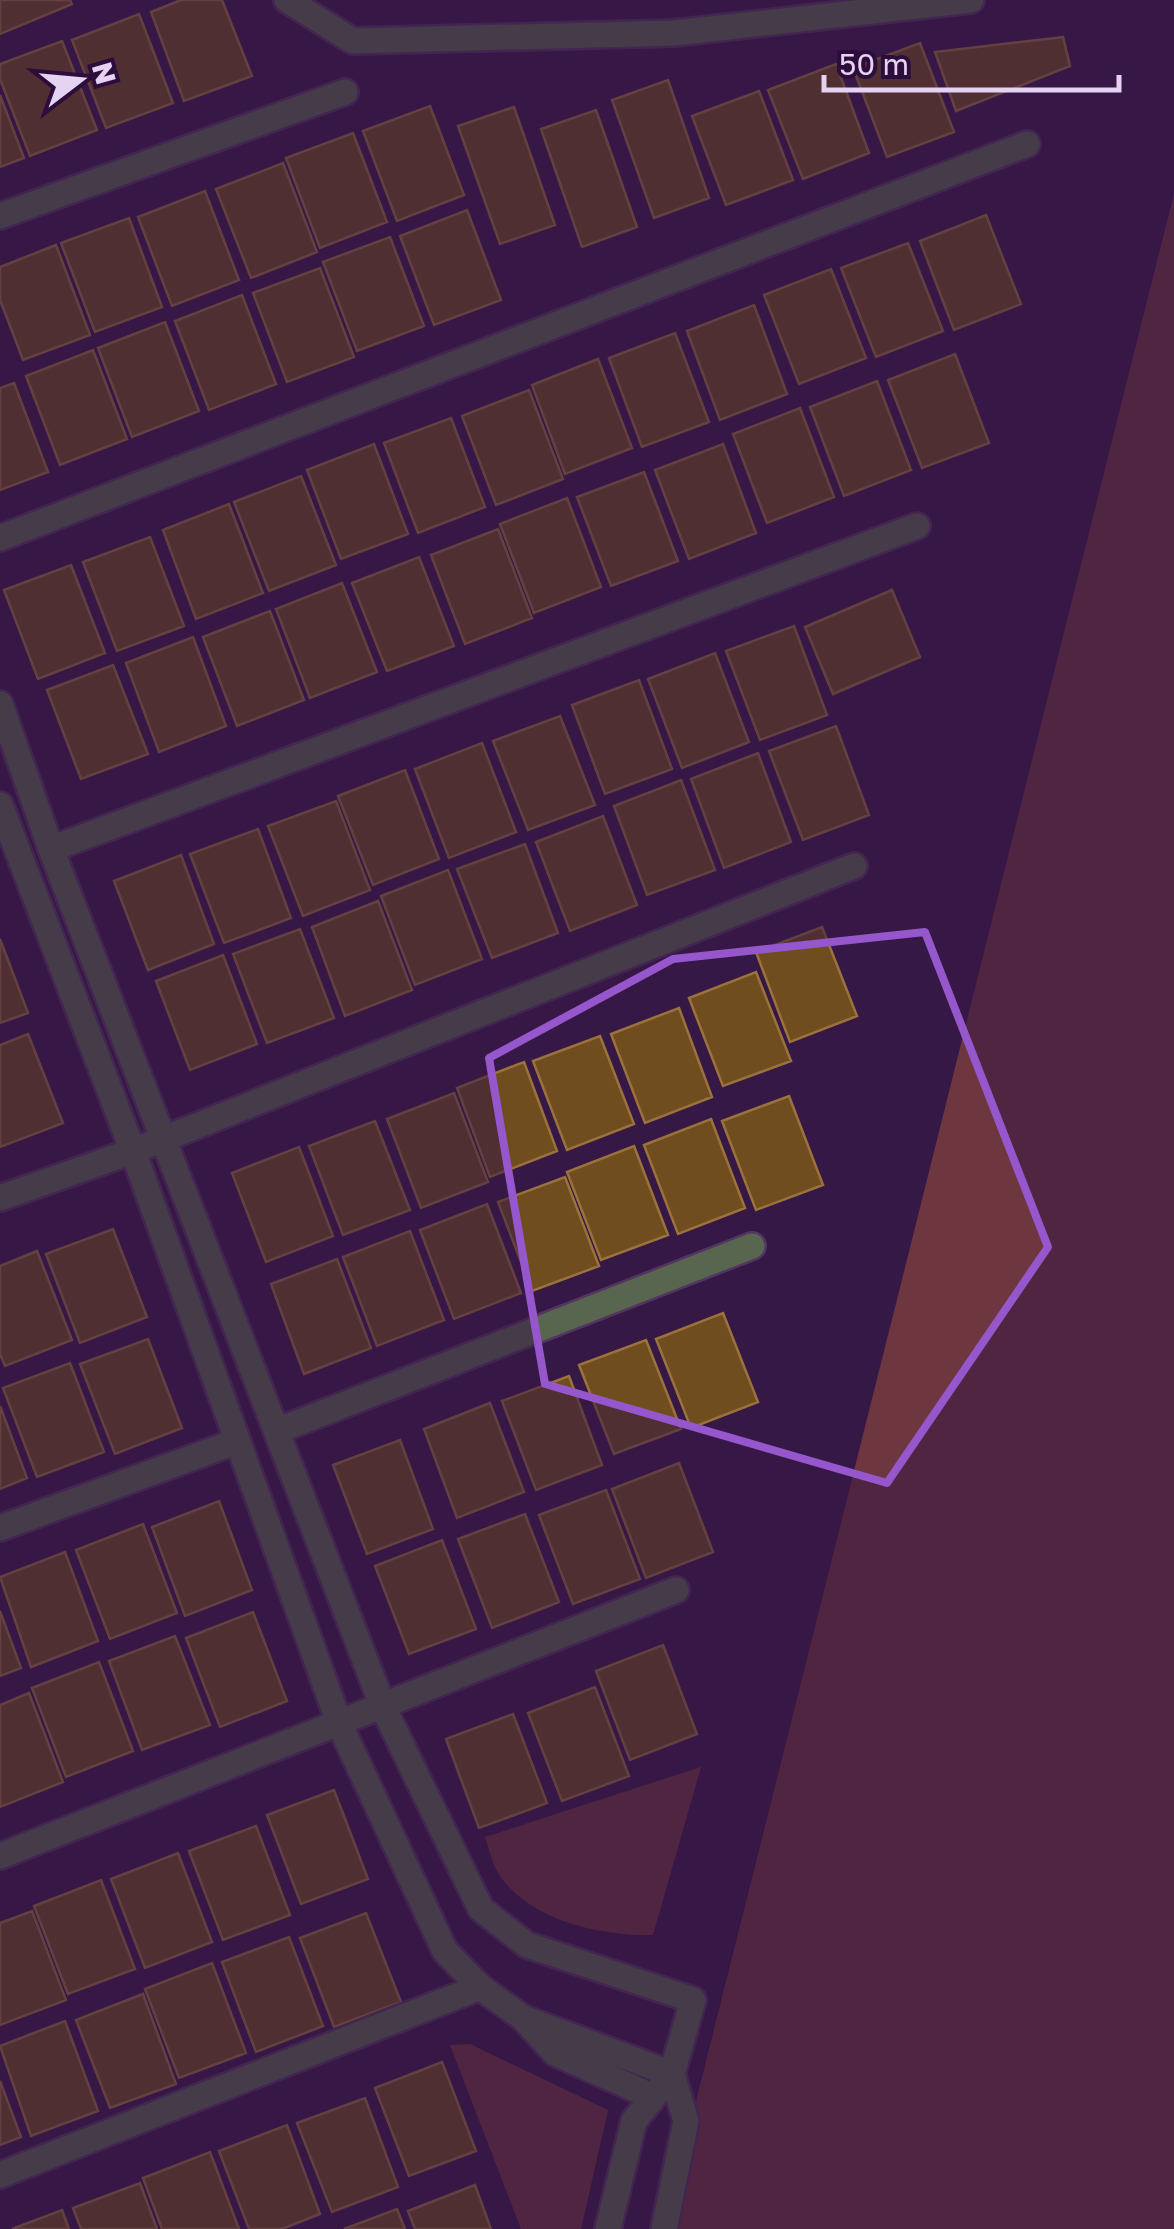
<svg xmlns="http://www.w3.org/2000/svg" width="1174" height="2229" font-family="'Golos Text',sans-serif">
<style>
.green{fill:#6e373f}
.building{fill:#704d1e;stroke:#9b723c;stroke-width:2.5}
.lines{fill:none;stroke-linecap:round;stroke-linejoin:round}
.minor-casing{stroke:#523661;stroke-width:30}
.minor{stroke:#59664f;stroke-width:25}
.marked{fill:none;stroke:#9656cc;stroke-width:8;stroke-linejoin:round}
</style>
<rect width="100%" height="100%" fill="#361846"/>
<path class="green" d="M1174 194V2229H664Z
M701 1767 653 1935C601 1936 529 1921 498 1873 492 1863 489 1848 485 1837Z
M470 2044 608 2110 581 2229H521L450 2045Z"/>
<path class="building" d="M0 0H70L72 4 0 34Z
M181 0H222L252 76 184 101 151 12Z
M139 14 173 103 106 128 72 40Z
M1063 37 1070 66 956 111 935 52Z
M62 41 97 130 30 156 0 79V64Z
M920 43 954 132 887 157 853 68Z
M836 64 869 153 803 179 768 90Z
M668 80 709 198 654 218 612 100Z
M759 91 793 180 726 205 692 116Z
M0 95 24 158 0 167Z
M430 106 464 195 397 221 363 131Z
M514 107 555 225 500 244 458 126Z
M596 110 637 227 582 247 541 129Z
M353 133 387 222 320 248 286 158Z
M283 163 317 252 251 278 216 189Z
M205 191 239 280 172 306 138 217Z
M467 210 501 300 434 325 400 236Z
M986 215 1021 304 954 330 920 241Z
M129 218 162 307 95 332 61 243Z
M390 237 424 326 357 351 323 262Z
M908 243 943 331 876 357 841 268Z
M56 245 90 335 23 360 0 300V267Z
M320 268 354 357 287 382 253 293Z
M831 269 866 358 799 384 764 295Z
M242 295 276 384 209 410 175 321Z
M754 305 787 394 720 420 687 331Z
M165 322 199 411 132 437 98 348Z
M675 333 709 422 642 447 609 358Z
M93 350 127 439 60 465 26 376Z
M955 354 989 443 922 468 888 380Z
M598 359 632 448 565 474 532 385Z
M877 381 911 470 844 496 810 407Z
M14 383 48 472 0 490V388Z
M529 390 563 479 496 505 462 416Z
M800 408 834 497 767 523 733 434Z
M451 418 485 507 418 533 384 443Z
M374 444 408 534 341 559 307 470Z
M723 444 756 533 689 559 655 470Z
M644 472 678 561 611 586 577 497Z
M301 476 336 565 269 591 234 502Z
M567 498 601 587 534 613 500 524Z
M229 504 263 593 196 619 163 530Z
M498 529 532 618 465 644 431 555Z
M150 537 184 626 117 651 83 562Z
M419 557 454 646 387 671 352 583Z
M71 565 105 653 38 679 4 590Z
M342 583 377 672 310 698 276 609Z
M892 590 920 657 833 694 805 627Z
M270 611 304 700 237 726 203 637Z
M794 626 827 715 760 740 726 651Z
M193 637 226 726 159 752 126 663Z
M715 653 749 742 682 768 648 679Z
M113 665 148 754 81 779 47 690Z
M639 680 672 769 605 794 572 705Z
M560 716 595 805 528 830 493 741Z
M836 726 869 815 803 840 769 751Z
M482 743 516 832 449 858 415 769Z
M758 753 791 842 724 868 691 779Z
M405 770 439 859 373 885 338 796Z
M681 780 715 870 647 895 614 806Z
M336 801 370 890 303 916 268 826Z
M603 816 637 905 570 931 536 842Z
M258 829 291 918 224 943 190 854Z
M525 844 558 933 492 958 457 869Z
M181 855 214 944 148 970 114 881Z
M448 870 482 959 415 985 381 896Z
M378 901 412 990 345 1016 312 927Z
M822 927 857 1016 790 1042 756 952Z
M300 929 334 1018 267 1043 233 954Z
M0 939 28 1013 0 1023Z
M223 955 257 1044 190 1070 156 981Z
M756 972 791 1061 723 1086 689 998Z
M679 1008 712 1097 645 1123 611 1034Z
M28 1034 63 1123 0 1147V1045Z
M600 1036 634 1124 567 1150 533 1061Z
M524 1062 557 1151 490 1177 457 1088Z
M454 1093 488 1182 421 1208 387 1119Z
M789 1096 823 1185 756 1210 722 1121Z
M711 1119 745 1208 678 1234 644 1145Z
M375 1121 410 1210 343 1235 309 1146Z
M634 1146 668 1235 601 1260 567 1172Z
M299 1147 333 1236 266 1262 232 1173Z
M565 1177 599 1266 532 1291 498 1202Z
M487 1204 521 1293 454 1319 420 1230Z
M113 1229 147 1317 80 1343 46 1254Z
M410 1231 444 1320 377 1346 343 1257Z
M37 1251 72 1340 5 1366 0 1354V1266Z
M337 1259 371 1348 304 1374 271 1284Z
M723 1313 758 1402 691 1428 656 1339Z
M148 1339 182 1428 115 1454 80 1364Z
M646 1340 681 1429 614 1454 579 1365Z
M70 1363 104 1452 37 1477 3 1388Z
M569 1376 602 1465 536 1490 502 1401Z
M490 1403 524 1492 457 1518 424 1429Z
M0 1406 27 1478 0 1489Z
M400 1440 433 1529 367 1554 333 1465Z
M679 1463 713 1552 646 1578 612 1489Z
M606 1490 640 1579 573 1604 539 1515Z
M219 1501 252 1590 185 1616 152 1527Z
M525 1514 559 1602 492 1628 458 1539Z
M143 1524 177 1613 110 1639 76 1550Z
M442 1540 476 1629 409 1654 375 1566Z
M65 1552 98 1641 31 1667 0 1577Z
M0 1611 21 1668 0 1676Z
M253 1612 287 1701 220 1727 186 1638Z
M175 1636 210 1725 142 1750 109 1661Z
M663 1645 697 1734 630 1760 596 1671Z
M99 1662 133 1751 66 1777 32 1688Z
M595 1687 629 1776 562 1801 528 1713Z
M29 1693 63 1782 0 1807V1705Z
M513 1714 547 1803 479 1828 446 1739Z
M334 1790 368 1879 301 1904 267 1815Z
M256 1826 290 1915 223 1940 189 1851Z
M178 1853 212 1942 145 1968 111 1879Z
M101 1880 135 1969 68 1994 34 1906Z
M32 1911 66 2000 0 2025V1923Z
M366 1913 401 2002 334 2027 300 1938Z
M289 1937 323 2026 256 2052 222 1962Z
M212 1963 246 2053 179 2078 145 1989Z
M143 1994 176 2084 110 2108 76 2020Z
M65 2021 98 2111 31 2136 0 2046Z
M442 2062 476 2151 409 2176 375 2088Z
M0 2081 21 2137 0 2145Z
M365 2098 398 2187 332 2212 297 2123Z
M287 2125 320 2214 282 2229H249L219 2151Z
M210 2152 239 2229H162L143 2178Z
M140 2183 157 2229H81L73 2208Z
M475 2185 491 2229H415L408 2211Z
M397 2209 405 2229H344Z
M62 2210 69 2229H12Z"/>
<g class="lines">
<defs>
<path id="minor" d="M287 0 353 41 674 33 971 0
M0 216 345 92
M0 538 1027 144
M0 704 51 849 384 1709 481 1909 527 1945 693 2000 672 2074 634 2121 608 2229
M0 805 133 1151 340 1725 445 1951 480 1987 523 2018 672 2074
M51 849 917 526
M0 1198 133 1151 854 866
M279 1430 752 1246
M0 1528 235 1442
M0 1856 676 1590
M523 2018 555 2053 653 2097
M0 2175 480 1987
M664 2229 686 2121 672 2074"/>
</defs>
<use href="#minor" class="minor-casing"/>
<use href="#minor" class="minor"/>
</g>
<path d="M0 0H1174V2229H0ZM925 932 1048 1247 887 1483 545 1384 489 1058 673 959Z" fill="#361846" fill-opacity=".55" fill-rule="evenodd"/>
<path class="marked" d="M925 932 1048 1247 887 1483 545 1384 489 1058 673 959Z"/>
<g transform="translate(80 80) rotate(74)" stroke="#2c0d3b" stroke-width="8" paint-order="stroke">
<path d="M0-8L18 38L0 25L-18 38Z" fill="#e5d3f1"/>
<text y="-15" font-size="28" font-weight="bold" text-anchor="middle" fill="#e5d3f1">N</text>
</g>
<path d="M824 75v15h295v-15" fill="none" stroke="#e5d3f1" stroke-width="5"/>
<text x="839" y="75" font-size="30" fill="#e5d3f1" stroke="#2c0d3b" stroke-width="8" paint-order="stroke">50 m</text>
</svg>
